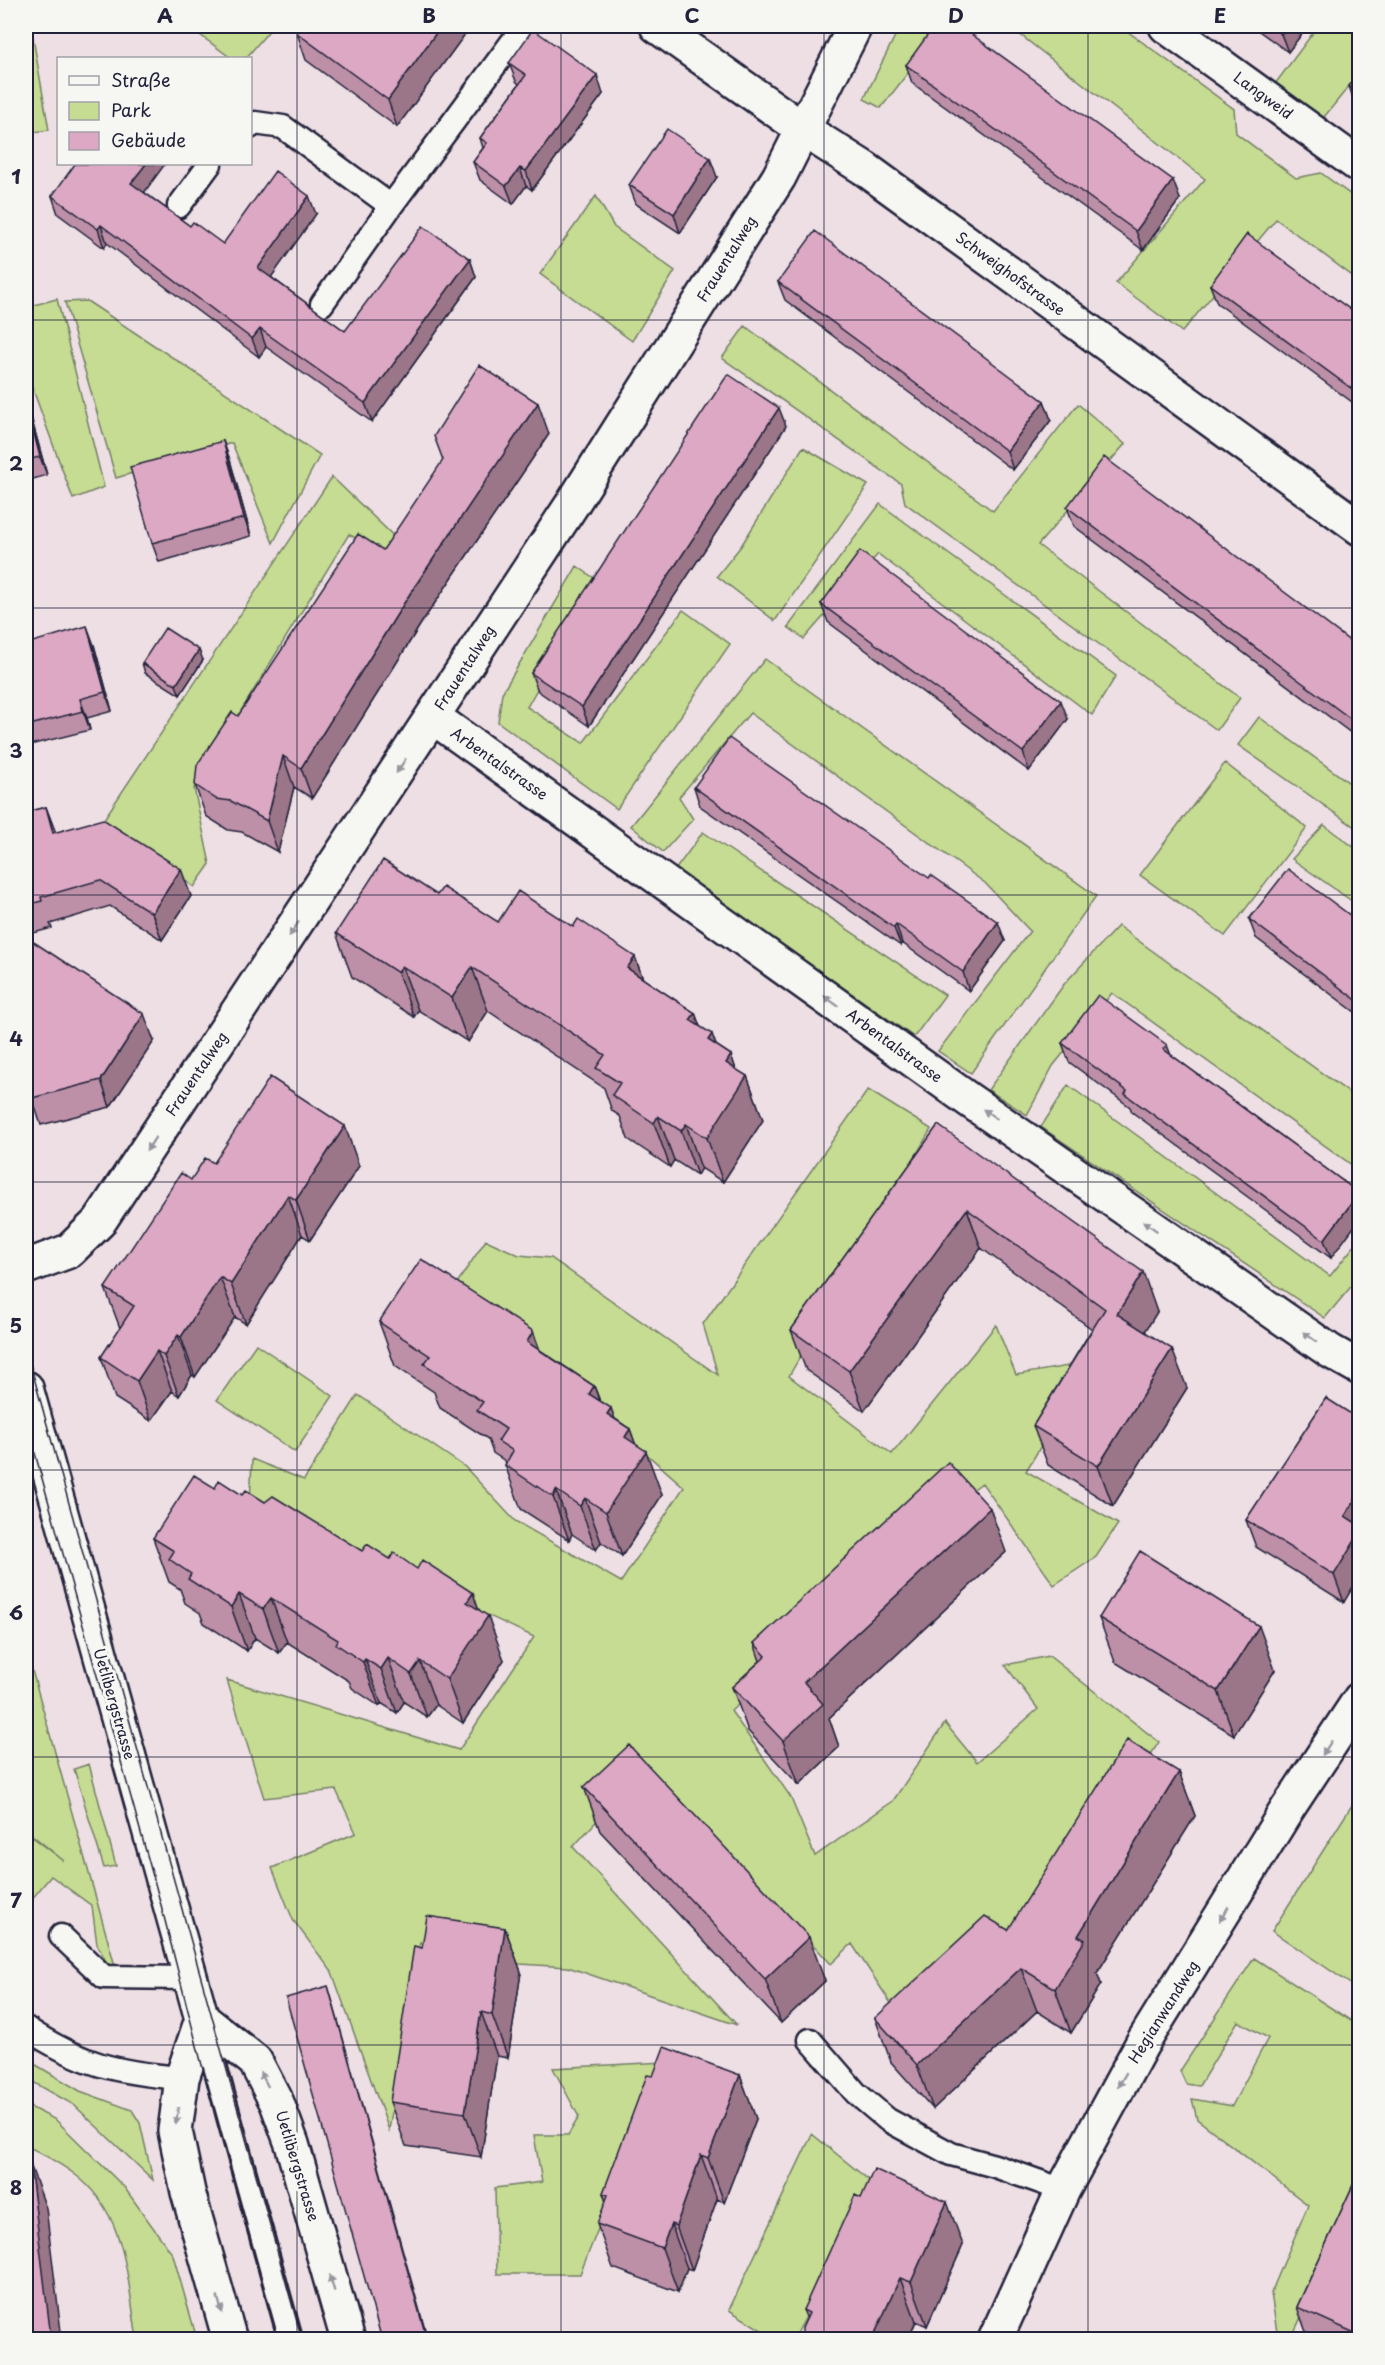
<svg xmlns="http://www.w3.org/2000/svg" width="1385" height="2365" font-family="'Playpen Sans',sans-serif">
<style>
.green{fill:#c5dc92;stroke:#747f66;stroke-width:1.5}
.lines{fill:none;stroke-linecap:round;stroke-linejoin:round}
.lane-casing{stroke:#22223b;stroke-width:27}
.street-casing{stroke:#22223b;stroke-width:38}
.secondary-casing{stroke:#22223b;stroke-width:38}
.lane{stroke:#f6f6f2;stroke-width:22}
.street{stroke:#f6f6f2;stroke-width:33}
.secondary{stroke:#f6f6f2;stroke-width:33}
.tram{stroke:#22223b;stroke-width:1.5}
.wall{fill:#bd90a8;stroke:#22223b;stroke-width:1.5}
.shaded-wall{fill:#9a7688;stroke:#22223b;stroke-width:1.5}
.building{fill:#dca8c3;stroke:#22223b;stroke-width:1.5}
.oneway{fill:#9797a0}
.grid{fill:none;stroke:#22223b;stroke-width:1.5;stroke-opacity:0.55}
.labels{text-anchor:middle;stroke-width:6;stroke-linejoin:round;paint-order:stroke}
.street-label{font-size:15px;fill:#22223b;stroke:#f6f6f2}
.neatline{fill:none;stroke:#22223b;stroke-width:2}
.grid-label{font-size:20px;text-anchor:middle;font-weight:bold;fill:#22223b}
</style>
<rect width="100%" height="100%" fill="#eedfe4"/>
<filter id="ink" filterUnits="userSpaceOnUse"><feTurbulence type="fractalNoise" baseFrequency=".0167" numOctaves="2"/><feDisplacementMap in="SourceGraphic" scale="12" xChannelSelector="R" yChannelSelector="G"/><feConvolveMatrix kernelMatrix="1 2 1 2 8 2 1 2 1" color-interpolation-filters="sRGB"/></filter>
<g filter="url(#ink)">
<path class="green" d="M26 26H31L49 130 26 133Z
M188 26H273L246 58H231Z
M900 26H944L881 108 864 99Z
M1009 26H1120L1234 109 1236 133 1296 178 1321 173 1359 201V281L1276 219 1182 332 1116 283 1205 179Z
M1318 26H1359V74L1320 122 1272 88Z
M596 196 614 227 675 271 632 341 540 274Z
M57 299 104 487 73 499 32 387 26 389V307Z
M87 301 320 455 273 543 232 443 116 478 65 302Z
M745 326 993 511 1078 404 1125 444 1038 545 1240 698 1217 730 905 503 901 484 722 358Z
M803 447 868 485 775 621 717 576 741 546Z
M332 477 425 566 416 577 349 534 194 788 210 864 194 887 102 822Z
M880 504 1116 676 1092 715 878 554 804 639 788 627Z
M577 566 598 581 527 707 583 743 683 610 730 644 617 809 498 722 502 693Z
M765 659 1096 896 971 1073 938 1051 1030 931 985 883 750 713 679 797 693 819 663 852 631 826Z
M1259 717 1359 790V830L1238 745Z
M1225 763 1307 828 1225 936 1140 875Z
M1324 825 1359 851V906L1292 859Z
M703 832 945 995 914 1037 675 870Z
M1118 926 1359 1100V1170L1112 993 1053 1066 1027 1115 988 1090 1065 983Z
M1068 1085 1330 1276 1359 1240V1277L1325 1318 1041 1127Z
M868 1090 931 1129 789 1376 892 1454 996 1325 1016 1375 1091 1362 1026 1471 1118 1524 1096 1557 1054 1585 982 1483 956 1502 731 1711 790 1796 815 1856 893 1801 945 1723 977 1762 1038 1709 1005 1665 1049 1656 1159 1742 1032 1939 900 2017 852 1944 831 1964 647 1766 573 1847 737 2025 568 1967 520 1964 420 1942 389 2130 332 1972 293 1920 272 1868 356 1833 336 1790 264 1798 227 1680 459 1750 534 1637 250 1504 252 1459 304 1480 358 1395 465 1467 515 1521 621 1582 684 1487 455 1286 486 1240 519 1255 551 1258 718 1375 703 1324Z
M256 1344 333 1396 295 1452 217 1400Z
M26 1649 115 1966 109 1967 97 1944 92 1906 51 1876 26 1906V1832L64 1861 26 1830Z
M89 1764 116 1866 104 1868 74 1769Z
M1359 1794 1360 1972 1352 1985 1272 1931Z
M1254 1958 1359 2026V2216L1348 2215 1291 2339H1278L1271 2293 1308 2205 1197 2119 1192 2099 1232 2106 1268 2038 1238 2021 1199 2086 1186 2084 1180 2071Z
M26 2059 80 2091 132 2110 140 2123 153 2180 74 2105 26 2078Z
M665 2062 580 2274H497L495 2188 542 2182 534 2135H568L579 2117 553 2068Z
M26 2105 56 2120 124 2187 173 2255 197 2339H137C127 2279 127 2212 73 2173 61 2164 46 2156 33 2149L26 2148Z
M812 2134 876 2186 794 2339H776L729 2310Z"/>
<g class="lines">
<defs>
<path id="lane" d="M250 127 255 123 283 127 391 206 524 26
M179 206 210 164
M322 304 391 206
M61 1936 104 1977 190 1978
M202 2019 291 2340
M26 2028C80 2064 117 2073 182 2078
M810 2040 856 2093 888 2120 951 2154 995 2166 1063 2190"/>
<path id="street" d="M1166 26 1360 166
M433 717 969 1100 1330 1351 1360 1368
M26 1267 69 1251 99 1222 573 503 779 177 855 26
M995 2340 1063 2190 1142 2044 1288 1808 1360 1699"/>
<path id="secondary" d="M657 26 804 130 864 168 1360 528
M26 1388 202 2019 182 2078 175 2131 188 2192 230 2340
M202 2019 255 2061 277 2103 292 2144 348 2340"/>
</defs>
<use href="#lane" class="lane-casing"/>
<use href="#street" class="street-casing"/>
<use href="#secondary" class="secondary-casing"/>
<use href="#lane" class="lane"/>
<use href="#street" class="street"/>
<use href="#secondary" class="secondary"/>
<path class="tram" d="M26 1349 302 2340
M26 1421 161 1905 216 2120 277 2340"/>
</g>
<path class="wall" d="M302 26H471L397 127 306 60 297 33Z
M1252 26H1308L1288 52Z
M509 63 603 94 532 190 526 186 513 204 480 180 473 162 483 148 480 138 519 84 516 81Z
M906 65 1180 199 1143 250 912 83Z
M1359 71V107L1355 104 1349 86Z
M717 177 680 233 636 204 629 185Z
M144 192 190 226 223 244 316 214 271 277 345 331 470 259 476 277 372 422 266 347 259 357 107 243 104 248 58 214 52 196Z
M778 282 1044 401 1051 420 1013 470 785 300Z
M1210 285 1359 316V407L1217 303Z
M26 400 29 410 47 475 26 481Z
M786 426 589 726 538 691 531 673Z
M549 434 422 622 312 798 294 787 278 852 242 832 228 830 206 816 195 785 238 716 383 550Z
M223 441 230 460 251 536 159 562 152 543Z
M1067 507 1359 648V739L1074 526Z
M821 604 1068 719 1029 771 828 622Z
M26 644 94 645 112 711 87 718 90 730 26 746Z
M203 660 180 695 145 673 142 663Z
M694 787 1005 941 969 991 902 943 901 946 700 806Z
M46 807 55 833 191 896 162 940 110 906 50 924 52 928 26 935V812Z
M437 895 498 922 573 927 635 957 643 979 695 1013 700 1027 716 1045 731 1055 736 1070 747 1076 763 1120 723 1182 701 1168 697 1175 674 1160 670 1167 628 1139 620 1116 612 1111 604 1088 488 1011 468 1042 418 1010 414 1017 352 977 336 933Z
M1249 919 1359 922V1015L1256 938Z
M154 1041 110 1107 41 1125 32 1098Z
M1062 1043 1170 1054 1359 1193 1331 1258 1132 1112 1130 1107 1069 1062Z
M938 1125 1157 1312 1145 1331 1187 1388 1113 1506 1048 1465 1033 1426 1092 1329 981 1248 864 1411 806 1370 791 1330Z
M214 1163 359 1166 310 1240 302 1235 246 1324 235 1317 195 1377 192 1375 179 1396 172 1391 151 1421 115 1398 101 1357 120 1328 105 1288 191 1180Z
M379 1322 540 1350 594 1386 600 1401 614 1418 630 1429 635 1444 662 1495 622 1556 601 1542 596 1550 572 1534 569 1540 521 1509 505 1465 506 1463 505 1461 493 1453 488 1439 440 1408 434 1392 395 1366Z
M1326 1398 1344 1602 1256 1547 1246 1520Z
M215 1488 265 1502 362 1551 390 1559 417 1569 479 1609 504 1660 463 1723 436 1705 427 1717 404 1702 397 1713 381 1703 379 1706 352 1688 349 1681 287 1642 279 1653 255 1638 247 1651 204 1623 200 1613 185 1603 180 1589 169 1582 153 1538Z
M1006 1552 829 1718 839 1747 799 1785 748 1731 732 1687 760 1661 754 1643Z
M1099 1618 1275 1670 1234 1735 1115 1662Z
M1179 1772 1195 1816 1097 1973 1101 1984 1071 2033 1037 2011 933 2109 891 2062 875 2018 1008 1930Z
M584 1787 825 1981 781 2023 600 1831Z
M505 1928 521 1972 508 2058 497 2056 481 2157 406 2146 390 2102 422 1948Z
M740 2075 756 2119 724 2202 717 2199 692 2270 687 2268 678 2292 613 2268 597 2224 606 2202 603 2193 653 2076Z
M1359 2172V2340H1309L1297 2307Z
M963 2245 927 2326 916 2321 908 2340H802L807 2319 803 2310Z"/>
<path class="shaded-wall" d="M441 26H471L397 127 388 100Z
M1287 26H1308L1288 52 1281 34Z
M597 75 603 94 532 190 526 171Z
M710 158 717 177 680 233 674 214Z
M146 164H165L138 201 131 183Z
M520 168 526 186 513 204 506 186Z
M1173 180 1180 199 1143 250 1136 231Z
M309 196 316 214 265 286 258 268Z
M101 225 107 243 104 248 98 229Z
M470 259 476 277 372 422 365 403Z
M260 329 266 347 259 357 252 339Z
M26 400 29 410 47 475 40 457Z
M1044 401 1051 420 1013 470 1007 451Z
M538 403 549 434 422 622 312 798 301 768 411 592Z
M779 408 786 426 589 726 582 707Z
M223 441 230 460 251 536 244 518Z
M87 626 94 645 112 711 105 692Z
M199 650 203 660 180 695 176 685Z
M80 699 87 718 90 730 83 711Z
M1061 701 1068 719 1029 771 1023 752Z
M283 756 294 787 278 852 267 821Z
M46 807 56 833H53Z
M181 869 191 896 162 940 152 913Z
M998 922 1005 941 969 991 963 972Z
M896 924 902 943 901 946 894 928Z
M635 957 651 1001 627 968Z
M402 966 418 1010 414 1017 398 973Z
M472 967 488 1011 468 1042 452 998Z
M695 1013 711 1057 690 1020Z
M144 1014 154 1041 110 1107 101 1080Z
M712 1034 728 1078 708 1040Z
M1167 1045 1174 1063 1163 1049Z
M731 1055 741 1084 747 1076 763 1120 723 1182 707 1138 726 1063Z
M658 1116 674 1160 670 1167 654 1123Z
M686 1124 701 1168 697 1175 681 1131Z
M345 1126 359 1166 310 1240 296 1200Z
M1359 1193V1220L1331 1258 1324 1240Z
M288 1195 302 1235 246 1324 231 1284Z
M967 1209 981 1248 864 1411 849 1371Z
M1143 1272 1157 1312 1132 1353 1117 1314Z
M220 1277 235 1317 195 1377 181 1337Z
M533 1331 549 1375 527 1342Z
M178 1335 192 1375 179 1396 164 1356Z
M1172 1349 1187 1388 1113 1506 1098 1466Z
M157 1351 172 1391 151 1421 137 1381Z
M594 1386 610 1430 589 1394Z
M611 1408 627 1452 607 1414Z
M630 1429 641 1459 646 1451 662 1495 622 1556 606 1512 625 1437Z
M556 1490 572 1534 569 1540 553 1497Z
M1359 1493V1577L1344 1602 1334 1575 1345 1516Z
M585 1498 601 1542 596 1550 580 1506Z
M990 1508 1006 1552 829 1718 839 1747 799 1785 783 1741 804 1682Z
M473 1593 483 1623 488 1616 504 1660 463 1723 447 1679 467 1602Z
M239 1594 255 1638 247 1651 231 1607Z
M271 1598 287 1642 279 1653 263 1609Z
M1259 1626 1275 1670 1234 1735 1218 1691Z
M388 1658 404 1702 397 1713 381 1669Z
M365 1659 381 1703 379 1706 363 1662Z
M420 1661 436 1705 427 1717 411 1674Z
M1179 1772 1195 1816 1097 1973 1101 1984 1071 2033 1055 1989 1078 1936Z
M505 1928 521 1972 508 2058 492 2015Z
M809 1937 825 1981 781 2023 765 1979Z
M1021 1968 1037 2011 933 2109 917 2065Z
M328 1986 331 1996 428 2340H427Z
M481 2012 497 2056 481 2157 465 2113Z
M740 2075 756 2119 724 2202 708 2158Z
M701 2155 717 2199 692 2270 676 2226Z
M30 2164 46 2208 62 2340H50Z
M947 2202 963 2245 927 2326 911 2282Z
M671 2224 687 2268 678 2292 662 2248Z
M900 2278 916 2321 908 2340H872Z"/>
<path class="building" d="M302 26H441L388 100 297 33Z
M934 26H960L1173 180 1136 231 906 65Z
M1270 26H1287L1281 34Z
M533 29 597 75 526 171 520 168 506 186 473 162 487 143 480 138 526 75 509 63Z
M1359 71V94L1349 86Z
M667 129 710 158 674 214 629 185Z
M75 164H146L131 183 190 226 193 222 223 244 275 171 309 196 258 268 345 331 423 226 470 259 365 403 260 329 252 339 101 225 98 229 52 196Z
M815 231 1044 401 1007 451 778 282Z
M1247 234 1359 316V394L1210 285Z
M479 365 538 403 411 592 301 768 283 756 267 821 231 801 216 799 195 785 197 765 232 712 238 716 358 534 383 550 443 460 434 436Z
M728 374 779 408 582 707 531 673Z
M26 403 40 457 26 460Z
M223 441 244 518 152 543 130 467Z
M1104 457 1359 648V725L1067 507Z
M860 551 1061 701 1023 752 821 604Z
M87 626 105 692 80 699 83 711 26 726V644Z
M165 628 199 650 176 685 142 663Z
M729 738 929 878 931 875 998 922 963 972 896 924 894 928 694 787Z
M46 807 53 833 103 819 181 869 152 913 100 880 41 897 42 901 26 905V812Z
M383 860 437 895 443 887 498 922 518 891 573 927 578 919 635 957 627 968 695 1013 690 1020 712 1034 708 1040 731 1055 726 1063 747 1076 707 1138 686 1124 681 1131 658 1116 654 1123 612 1095 620 1083 596 1068 605 1055 472 967 452 998 402 966 398 973 336 933Z
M1288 869 1359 922V1002L1249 919Z
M26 937 144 1014 101 1080 32 1098 26 1075Z
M1098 995 1167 1045 1163 1049 1359 1193 1324 1240 1125 1094 1127 1091 1062 1043Z
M270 1077 345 1126 296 1200 288 1195 231 1284 220 1277 181 1337 178 1335 164 1356 157 1351 137 1381 101 1357 134 1306 105 1288 181 1173 191 1180 205 1158 214 1163Z
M938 1125 1143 1272 1117 1314 1172 1349 1098 1466 1033 1426 1105 1309 967 1209 849 1371 791 1330Z
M421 1259 533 1331 527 1342 594 1386 589 1394 611 1408 607 1414 630 1429 625 1437 646 1451 606 1512 585 1498 580 1506 556 1490 553 1497 505 1465 513 1451 498 1441 506 1429 477 1410 483 1402 424 1364 430 1356 379 1322Z
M1326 1398 1359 1419V1493L1345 1516 1359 1525V1534L1334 1575 1246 1520Z
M948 1462 990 1508 804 1682 823 1704 783 1741 732 1687 766 1656 754 1643Z
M194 1475 215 1488 219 1480 242 1495 246 1490 265 1502 273 1496 362 1551 367 1544 390 1559 394 1553 417 1569 422 1560 473 1593 467 1602 488 1616 447 1679 420 1661 411 1674 388 1658 381 1669 365 1659 363 1662 336 1644 338 1640 271 1598 263 1609 239 1594 231 1607 188 1579 191 1574 169 1559 174 1551 153 1538Z
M1140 1551 1259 1626 1218 1691 1099 1618Z
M1127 1740 1179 1772 1078 1936 1085 1940 1055 1989 1021 1968 917 2065 875 2018 985 1916 1008 1930Z
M629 1745 809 1937 765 1979 584 1787Z
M427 1916 505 1928 492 2015 481 2012 465 2113 390 2102 414 1946 422 1948Z
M328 1986 427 2340H382L286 1998Z
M664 2047 740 2075 708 2158 701 2155 676 2226 671 2224 662 2248 597 2224 608 2195 603 2193 647 2075 653 2076Z
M26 2161 30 2164 51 2338 50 2340H26Z
M874 2169 947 2202 911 2282 900 2278 872 2340H802V2328L809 2313 803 2310 855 2195 861 2198Z
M1359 2172V2340H1355L1357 2334 1297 2307Z"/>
<defs><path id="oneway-solid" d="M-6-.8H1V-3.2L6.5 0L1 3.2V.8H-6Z" transform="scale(1.5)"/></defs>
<g class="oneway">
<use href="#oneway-solid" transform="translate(401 766) rotate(123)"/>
<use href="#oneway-solid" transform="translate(294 929) rotate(123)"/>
<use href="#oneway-solid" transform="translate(831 1001) rotate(-144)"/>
<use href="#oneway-solid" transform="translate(990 1114) rotate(-145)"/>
<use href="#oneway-solid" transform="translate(151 1144) rotate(123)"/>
<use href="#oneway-solid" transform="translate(1150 1226) rotate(-145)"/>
<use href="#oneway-solid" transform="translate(1310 1337) rotate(-145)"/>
<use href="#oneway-solid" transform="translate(1327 1748) rotate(123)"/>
<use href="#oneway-solid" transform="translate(1224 1914) rotate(121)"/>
<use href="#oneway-solid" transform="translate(264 2079) rotate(-118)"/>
<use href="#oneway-solid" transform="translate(1122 2080) rotate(120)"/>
<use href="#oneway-solid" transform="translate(177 2116) rotate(97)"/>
<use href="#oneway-solid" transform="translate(332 2283) rotate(-106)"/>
<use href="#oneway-solid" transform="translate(220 2305) rotate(74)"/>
</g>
</g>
<path class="grid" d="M297 26V2340M561 26V2340M824 26V2340M1088 26V2340M26 320H1360M26 608H1360M26 895H1360M26 1182H1360M26 1470H1360M26 1757H1360M26 2045H1360"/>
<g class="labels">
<g class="street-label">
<text transform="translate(1263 96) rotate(36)" y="5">Langweid</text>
<text transform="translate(727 259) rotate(-58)" y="5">Frauentalweg</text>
<text transform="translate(1010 274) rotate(36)" y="5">Schweighofstrasse</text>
<text transform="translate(465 668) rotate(-57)" y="5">Frauentalweg</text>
<text transform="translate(499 764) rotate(35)" y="5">Arbentalstrasse</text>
<text transform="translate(894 1046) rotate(36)" y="5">Arbentalstrasse</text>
<text transform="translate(197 1074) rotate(-56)" y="5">Frauentalweg</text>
<text transform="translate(114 1704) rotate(74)" y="5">Uetlibergstrasse</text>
<text transform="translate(1164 2012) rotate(-58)" y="5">Hegianwandweg</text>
<text transform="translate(297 2166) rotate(73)" y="5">Uetlibergstrasse</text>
</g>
</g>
<rect width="1385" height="2365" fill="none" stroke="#f6f6f2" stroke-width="66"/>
<rect x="57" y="57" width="195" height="108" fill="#f6f6f2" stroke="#a1a1a9" stroke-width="1.5"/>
<rect x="69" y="76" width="30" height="9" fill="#f6f6f2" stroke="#a1a1a9" stroke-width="1.5"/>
<text x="111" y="87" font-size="18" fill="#22223b">Straße</text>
<rect x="69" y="102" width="30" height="18" fill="#c5dc92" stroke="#a1a1a9" stroke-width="1.5"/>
<text x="111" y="117" font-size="18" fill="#22223b">Park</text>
<rect x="69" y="132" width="30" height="18" fill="#dca8c3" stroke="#a1a1a9" stroke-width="1.5"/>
<text x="111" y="147" font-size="18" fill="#22223b">Gebäude</text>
<rect x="33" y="33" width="1319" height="2299" class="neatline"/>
<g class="grid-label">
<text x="165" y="23">A</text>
<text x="429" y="23">B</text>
<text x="692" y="23">C</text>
<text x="956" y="23">D</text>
<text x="1220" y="23">E</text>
<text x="16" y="184">1</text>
<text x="16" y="471">2</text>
<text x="16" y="758">3</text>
<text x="16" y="1046">4</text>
<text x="16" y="1333">5</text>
<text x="16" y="1620">6</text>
<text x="16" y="1908">7</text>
<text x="16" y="2195">8</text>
</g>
</svg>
